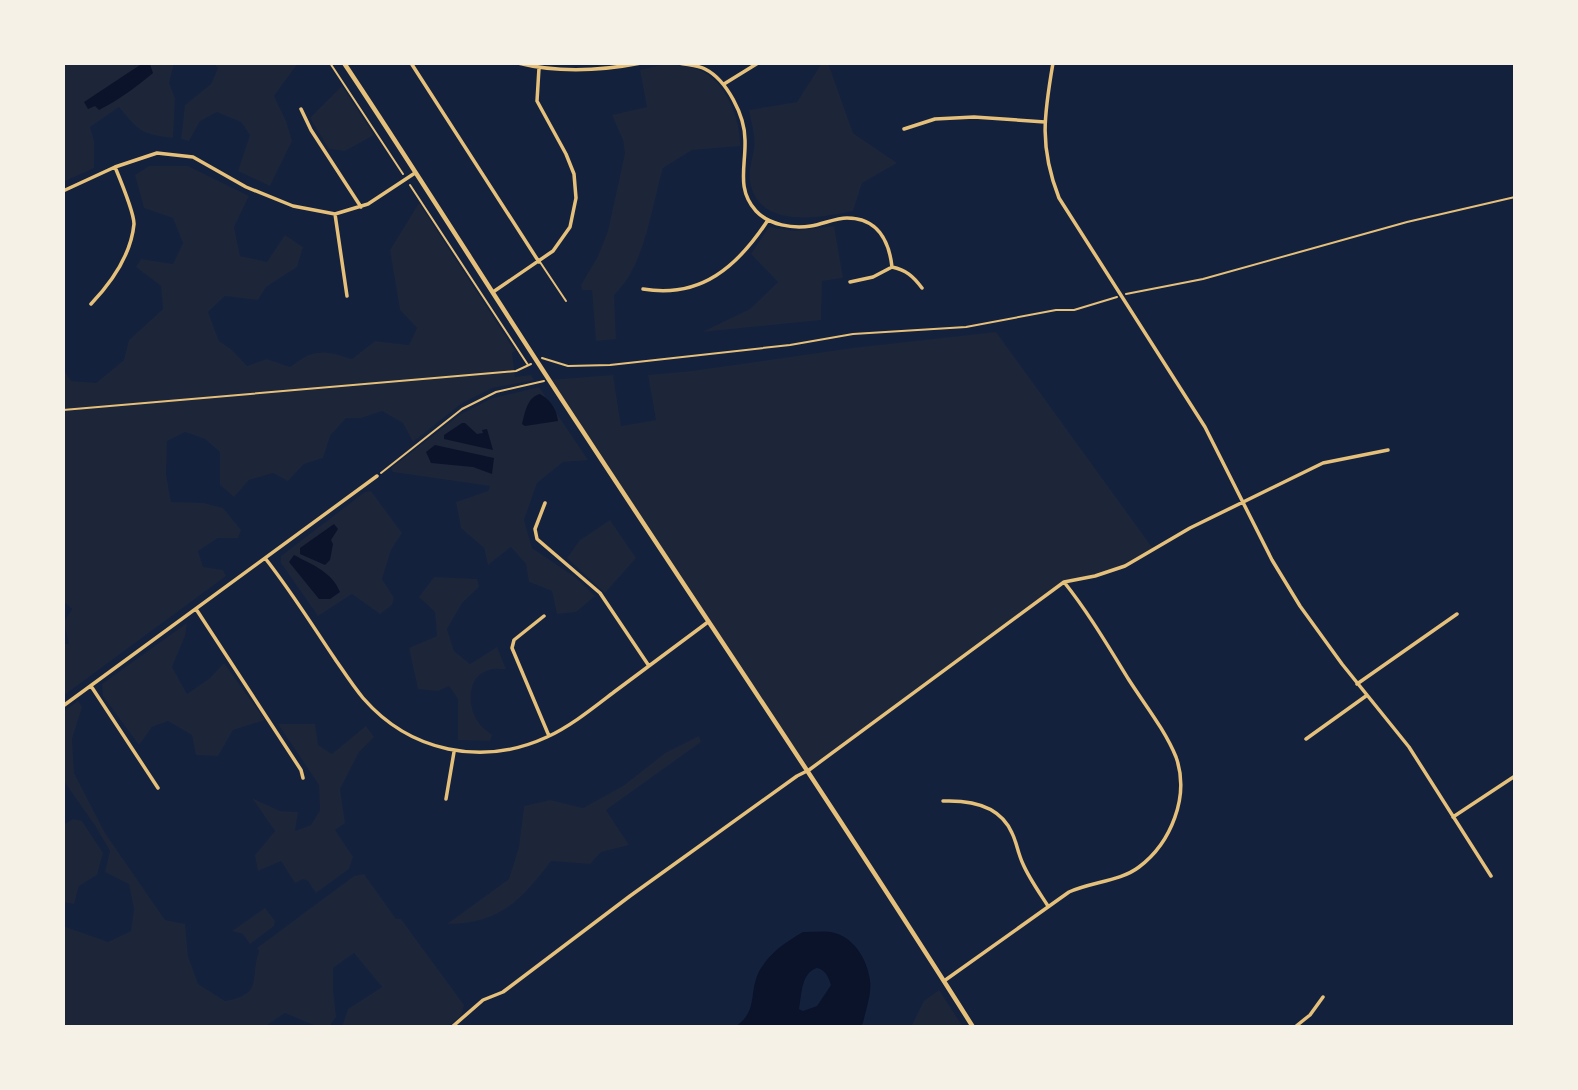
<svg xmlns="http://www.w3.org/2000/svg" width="1578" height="1090" font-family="'Titillium Web',sans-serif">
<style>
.green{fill:#1d2539}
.water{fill:#0b132b;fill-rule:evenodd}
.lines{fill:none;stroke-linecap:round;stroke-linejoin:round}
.path{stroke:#e5c07b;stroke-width:2}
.service{stroke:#e5c07b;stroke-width:2}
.minor{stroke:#e5c07b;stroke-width:3.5}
.tertiary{stroke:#e5c07b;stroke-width:4.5}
</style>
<rect width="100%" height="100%" fill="#14213d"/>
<path class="green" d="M63 63H174L169 83 175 98 173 138C140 134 139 131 119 107L90 127 94 141V168L63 182Z
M213 63H298L274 96 286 121 292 141 270 186 238 171 250 135 241 122 217 112 200 121 189 141 181 139 185 105 211 84 218 68Z
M670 63C680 66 694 67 703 72 727 84 741 121 740 146L692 150 663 168C651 209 645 266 614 295L616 339 596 341 592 290H582L581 285 598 256 608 231 625 153 623 140 612 115 647 107 640 70Z
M822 63H828L853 133 897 163 862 183 853 211C819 218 758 230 750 181 748 170 753 158 754 148 756 136 751 122 749 110L797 102Z
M342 86 374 135 345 151 329 149 310 118Z
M149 166H188L249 196 234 227 240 256 267 262 285 235 303 247 297 267 266 287 258 300 225 296 208 312 219 341 232 350 247 366 267 359 290 367C314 348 324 350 352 359L375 341 409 345 417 328 400 310 390 250 419 203 515 351 512 353 515 377 531 375 534 380 492 388 462 403 413 442 403 423 382 411 361 418H346L330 436 323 458 304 464 288 481 273 473 249 480 234 497 220 485V452L205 439 185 432 167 441 166 474 171 502 204 503 223 508 241 530 238 538H218L198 551 203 567 223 570 226 576 63 696V644H69L64 622 72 609 63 601V369L71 381 96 383 124 360 129 340 163 309 161 286 136 267 141 259 173 264 183 243 173 218 144 208 135 175Z
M834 226 843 278 822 281 821 320 702 332 750 309 778 282 751 254 769 227 794 231Z
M996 332 1154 550C1122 568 1100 575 1064 582L809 770 549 380 613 375 621 426 656 420 648 375 692 371 852 348Z
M539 387 588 460 563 462 537 483 524 520 532 548 575 577 595 596 576 612 557 614 552 591 529 582 526 564 511 547 488 565 484 548 461 528 456 502 488 491 490 486 393 472 391 468 461 414 493 398Z
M371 491 402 533 391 550 382 579 394 598 392 605 380 614 352 594 318 616 281 563V556L365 492Z
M610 520 636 558 605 593 567 558 580 540Z
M434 577 477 579 479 587 462 603 447 629 454 651 470 664 497 647 506 669C501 669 494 668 489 670 466 676 467 708 479 723 482 728 488 731 492 735L490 741 458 740V699L449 686 438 691 418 689 409 648 437 636 435 612 419 597Z
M187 623 185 636 172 667 187 694 210 678 224 663 265 720 233 730 218 756 196 755 192 735 168 721 152 727 139 745 103 696 102 684Z
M78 701 82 707 72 739 74 773 105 833 165 920 185 924 188 956 198 984 225 1001C264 993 249 981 259 951L257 948 354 876 364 874 396 919H401L464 1005 461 1016 447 1027H342L348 1009 382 987 354 953 333 968V989L336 1017 329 1027H318L285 1013 264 1027H63V926L108 942 131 931 134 909 129 884 105 872 110 851 96 827 63 780V712Z
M278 724H315L318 745 332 754 366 726 374 737 359 752 340 789 345 823 335 830 353 857 349 869 316 893 308 881 303 879 295 883 281 861 258 871 255 855 275 831 252 798 280 811 298 812 295 831 311 825 320 810 319 785Z
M699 736 701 742 606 810 629 845 601 852 590 864 551 861C521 901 499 924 447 924L509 879 519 847 524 806 550 800 583 808 623 786 665 753Z
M73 819 82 821 103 853 97 875 79 886 74 904 63 902V825Z
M265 908 275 921 274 926 250 944 243 934 232 931Z
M939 990 963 1027H911L924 1001Z"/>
<path class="water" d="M143 63 150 64 153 73C136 87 119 100 99 110L95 106 88 109 84 102Z
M540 394C550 399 557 410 558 421L525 426 522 424C525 413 527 397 540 394Z
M462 423H465L477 434 483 433 482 430 487 429 493 450 444 439V435Z
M435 445 494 458 492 474 473 467 431 463 426 452Z
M334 524 338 529 331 540 333 544 330 560 325 565 300 554V548Z
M294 555C313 565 332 572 340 592L330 599H319L289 562Z
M803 932C812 932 822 931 831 932 853 936 867 958 870 980 872 994 866 1009 863 1023L860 1027H735C760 1010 747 991 761 968 772 951 786 942 803 932ZM817 968C826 970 828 977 831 985L817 1006 803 1011 799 1009C802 994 801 973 817 968Z"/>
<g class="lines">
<path class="path" d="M330 63 403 174
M410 185 528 365
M1126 294 1203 279 1407 222 1515 197
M542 358 568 366 610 365 790 345 853 334 966 327 1056 310H1074L1117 297
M63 410 516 371 531 364
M381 473 462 409 496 392 544 381"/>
<path class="service" d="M540 262 566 301"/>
<path class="minor" d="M411 63 539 262
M518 63C558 73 600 71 641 63
M679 63C687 65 698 65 705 69 727 80 745 116 745 140 746 166 736 189 756 211 769 225 793 229 811 226 823 224 836 218 847 218 877 218 889 240 892 267
M1053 63C1044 115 1039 147 1059 198L1205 427 1272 560 1300 606 1342 664 1409 747 1491 876
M724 84 758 63
M301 109 311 130 361 207
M904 129 935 119 974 117 1045 122
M63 191 115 167 157 153 193 157 246 187 293 206 335 214 368 204 415 173
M335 214 347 296
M850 282 873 277 892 267C906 270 913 276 922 288
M643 289C701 299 738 266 768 220
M493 292 553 251 570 227 576 198 574 174 566 154 537 101 539 68
M91 304C111 283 131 255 134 224 134 213 120 179 115 167
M545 503 535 529 537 539 600 593 649 666
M265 558C291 591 312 625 335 659 344 672 353 686 363 698 410 752 482 767 547 737 571 726 593 708 614 692 645 669 677 645 708 622
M196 609 301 770 303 778
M544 616 514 640 512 648 549 736
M1357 684 1457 614
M91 686 158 788
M63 706 377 476
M1306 739 1366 696
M446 799 454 752
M943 801C969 800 1000 805 1012 833 1017 843 1018 854 1023 864 1029 878 1039 892 1048 906
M1453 817 1515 776
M944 981 1069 892C1091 882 1121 881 1139 867 1171 843 1190 796 1176 757 1165 730 1145 705 1129 680 1108 646 1088 612 1064 582
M452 1027 483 1000 503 992 630 896 797 776 809 770 1064 582 1095 576 1125 566 1190 528 1323 463 1388 450
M1295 1027 1310 1015 1323 997"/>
<path class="tertiary" d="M344 63C424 183 500 306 580 427 711 627 846 825 973 1027"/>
</g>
<rect width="1578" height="1090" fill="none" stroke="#f6f1e7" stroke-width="130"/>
</svg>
